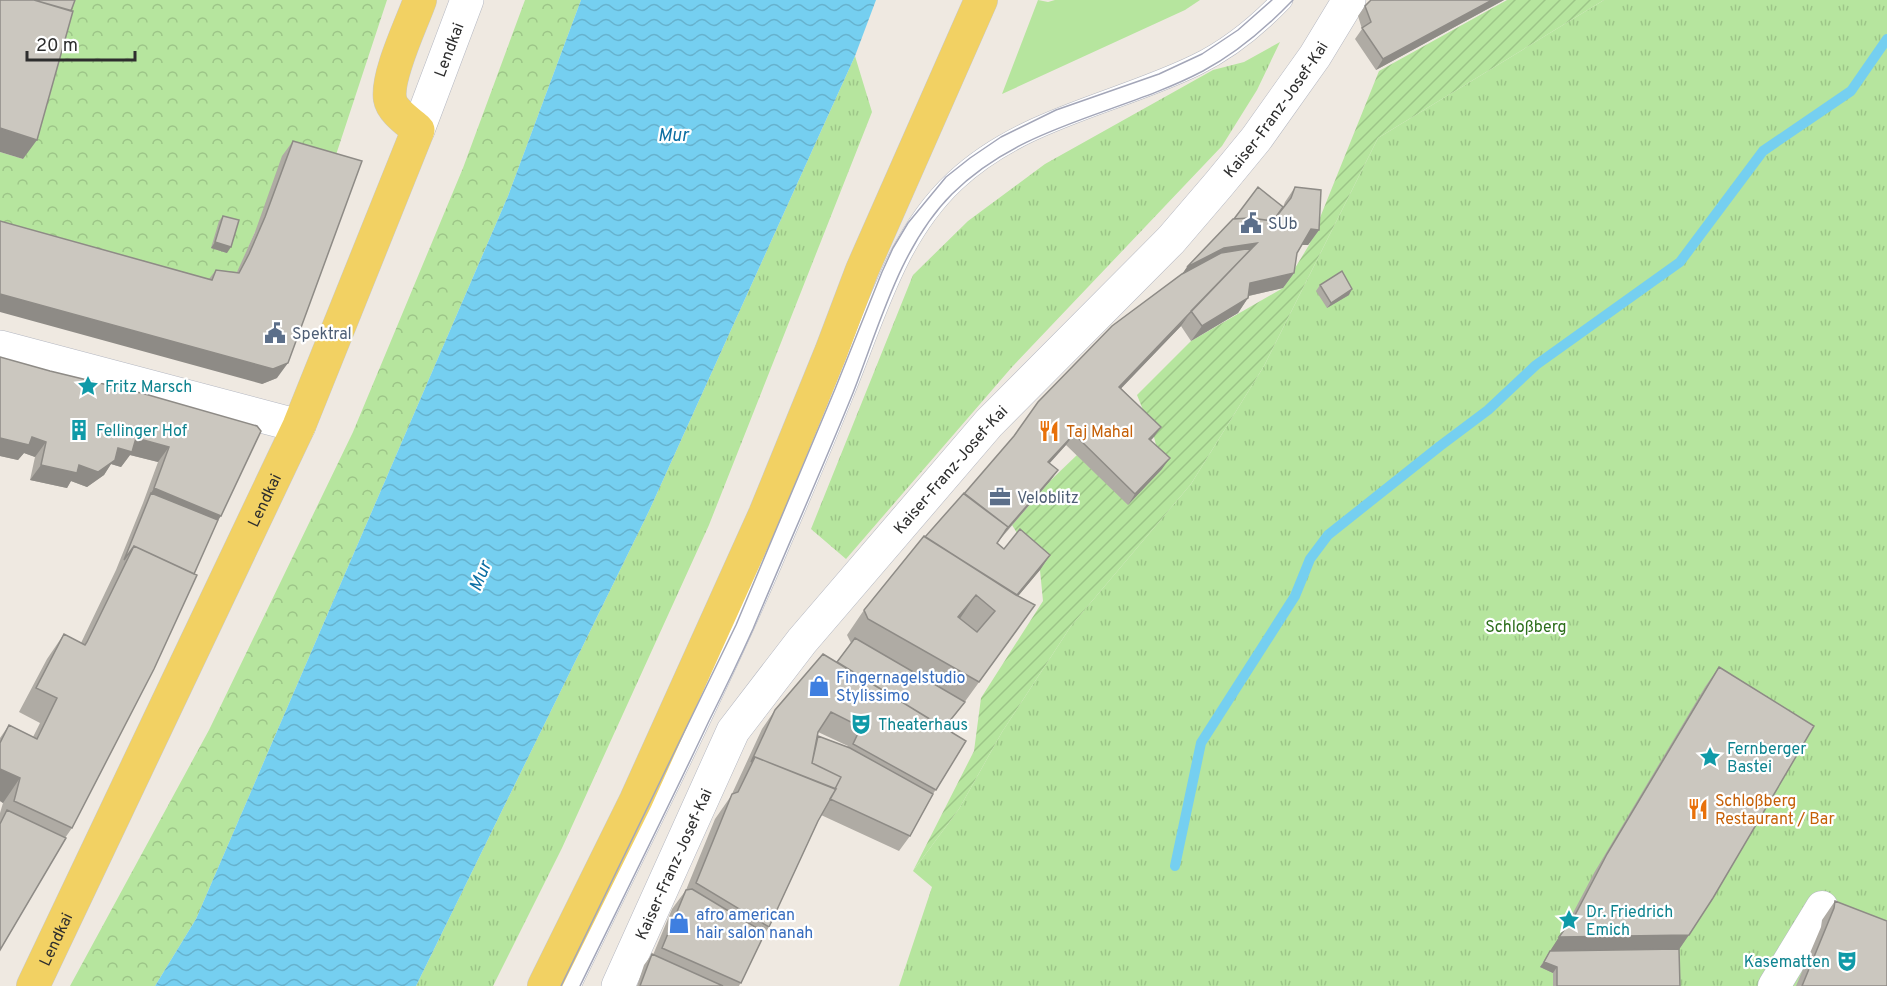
<svg xmlns="http://www.w3.org/2000/svg" width="1887" height="986" font-family="Overpass,sans-serif">
<style>
.grass{fill:#b6e59e}
.forest{fill:url(#forest-crowns)}
.park{fill:url(#park-tufts)}
.garden{fill:url(#garden-furrows)}
.water{fill:url(#water-waves)}
.lines{fill:none;stroke-linecap:round;stroke-linejoin:round}
.stream{stroke:#75cff0;stroke-width:10}
.service-casing{stroke:#b4b7c1;stroke-width:22}
.pedestrian-casing{stroke:#b4b7c1;stroke-width:33}
.minor-casing{stroke:#b4b7c1;stroke-width:34}
.secondary-casing{stroke:#b4b7c1;stroke-width:34}
.primary-casing{stroke:#c9c9c9;stroke-width:34}
.service{stroke:#fff;stroke-width:21}
.pedestrian{stroke:#fff;stroke-width:32}
.minor{stroke:#fff;stroke-width:33}
.secondary{stroke:#fff;stroke-width:33}
.primary{stroke:#f2d163;stroke-width:33}
.tram{stroke:#a3a6b8;stroke-width:1.5}
.wall{fill:#afaba4;fill-rule:evenodd}
.shaded-wall{fill:#8e8b86}
.building{fill:#cbc7bf;stroke:#8e8b86;stroke-width:1.5;fill-rule:evenodd}
.labels{text-anchor:middle;stroke-width:4.5;stroke-linejoin:round;paint-order:stroke}
.street-label{font-size:16px;fill:#2e2e2e;stroke:#fff}
.service-label{font-size:16px;fill:#4e5e75;stroke:#fff;text-anchor:start}
.culture-label{font-size:16px;fill:#0d838f;stroke:#fff;text-anchor:start}
.food-label{font-size:16px;fill:#c56008;stroke:#fff;text-anchor:start}
.park-label{font-size:16px;fill:#2c6e1b;stroke:#fff}
.shop-label{font-size:16px;fill:#366cbe;stroke:#fff;text-anchor:start}
.water-label{font-size:18px;font-style:italic;fill:#0d6fa3;stroke:#fff}
</style>
<defs>
<pattern id="forest-crowns" width="20" height="18" patternUnits="userSpaceOnUse" patternTransform="scale(1.5)"><rect width="20" height="18" fill="#b6e59e"/><path d="M2 6a3 3 0 1 1 6 0M12 15a3 3 0 1 1 6 0" fill="none" stroke="#9dc588"/></pattern>
<pattern id="park-tufts" width="24" height="20" patternUnits="userSpaceOnUse" patternTransform="scale(1.5)"><rect width="24" height="20" fill="#b6e59e"/><path d="M3 7l-1-3M5 7V3M7 7l1-3M15 17l-1-3M17 17v-4M19 17l1-3" fill="none" stroke="#9dc588"/></pattern>
<pattern id="garden-furrows" width="10" height="10" patternUnits="userSpaceOnUse" patternTransform="scale(1.5)"><rect width="10" height="10" fill="#b6e59e"/><path d="M-1 1l2-2M0 10L10 0M9 11l2-2" fill="none" stroke="#9dc588"/></pattern>
<pattern id="water-waves" width="16" height="10" patternUnits="userSpaceOnUse" patternTransform="scale(1.5)"><rect width="16" height="10" fill="#75cff0"/><path d="M0 5q4-4 8 0t8 0" fill="none" stroke="#66b2ce"/></pattern>
</defs>
<rect width="100%" height="100%" fill="#efe9e1"/>
<path class="grass" d="M1038 0 1048 2 1055 0H1200L1185 10 1002 94Z"/>
<path class="forest" d="M69 0H387L331 170 255 232 239 269 228 288 0 241V152L23 159Z
M525 0H581L508 196 196 919 155 986H70L209 730 353 432 463 168Z"/>
<path class="park" d="M1604 0H1887V986H899L932 887 913 871 959 809 1002 732 1071 626 1191 484 1264 366 1378 138Z
M1280 42 1257 90 1222 146 1012 367 846 559 811 529 913 275 968 221 1045 164 1213 70 1244 62Z
M855 56 872 112 709 525 562 848 493 986H416L649 511Z"/>
<path class="garden" d="M1507 0H1604L1378 138 1264 366 1191 484 1071 626 1002 732 959 809 913 871 974 751 981 698 1043 601 1040 570 1012 525 1050 481 1077 455 1128 504 1162 469 1154 437 1137 395 1191 341 1283 288 1309 245 1379 71Z"/>
<path class="water" d="M581 0H876L855 56 649 511 416 986H155L196 919 508 196Z"/>
<g class="lines">
<path class="stream" d="M1175 866 1201 743 1295 596 1310 559 1328 535 1440 446 1488 410 1536 365 1680 262 1763 151 1851 91 1887 39"/>
<defs>
<path id="service" d="M570 986C638 846 709 707 771 564 795 508 820 451 843 394 874 320 895 237 955 181 1022 118 1116 104 1196 65 1229 49 1257 26 1282 0"/>
<path id="pedestrian" d="M1774 986 1822 907"/>
<g id="minor">
<path d="M0 347 299 426"/>
<path id="s1" d="M618 986 733 731 802 641 989 423 1171 240 1219 184 1256 139 1315 56 1349 0"/>
</g>
<g id="secondary">
<path id="s2" d="M418 130 467 0"/>
</g>
<g id="primary">
<path id="s3" d="M33 986 299 426 418 130C409 122 392 111 390 99 386 76 412 23 420 0"/>
<path d="M544 986 636 800 765 514 831 352 862 270 981 0"/>
</g>
</defs>
<use href="#service" class="service-casing"/>
<use href="#pedestrian" class="pedestrian-casing"/>
<use href="#minor" class="minor-casing"/>
<use href="#secondary" class="secondary-casing"/>
<use href="#primary" class="primary-casing"/>
<use href="#service" class="service"/>
<use href="#pedestrian" class="pedestrian"/>
<use href="#minor" class="minor"/>
<use href="#secondary" class="secondary"/>
<use href="#primary" class="primary"/>
<path class="tram" d="M561 986 736 625 835 389 882 272 893 248 908 223 946 177 970 158 1001 137 1056 110 1159 74 1202 54 1238 30 1272 0
M580 986C623 898 667 810 709 721 724 691 739 660 753 629 786 550 821 472 853 393 879 327 900 246 952 194 1022 124 1119 115 1203 71 1237 53 1266 28 1293 0"/>
</g>
<path class="wall" d="M1504 0 1376 70 1355 39 1362 29 1358 16 1365 6Z
M293 141 277 378 262 384 209 279 216 270 237 272 255 232 282 156Z
M1295 187 1319 230 1308 245H1302L1297 253 1294 273 1283 288 1249 296 1238 313 1191 341 1181 326 1121 388 1161 427 1151 440 1162 469 1128 505 1066 445 1049 463 1058 470 1050 481 997 543 1004 549 1050 555 1040 570 1018 596 1017 630 961 707 945 728 966 741 933 794 910 836 899 851 821 815 769 927 765 933 739 986H637L644 965 652 954 653 955 672 909 686 890 715 819 731 796 762 729 775 710 837 662 851 643 847 635 864 610 925 537 964 494 1183 273 1187 267 1283 207 1285 202ZM818 732 848 746 847 747 818 736Z
M223 216 227 253 211 248 219 221Z
M1320 285 1349 295 1327 308 1316 291Z
M0 357 50 371 145 394 218 520 72 828 65 838 0 950V813L3 803 0 801V738L9 725 33 737 40 723 19 712 47 659 64 634 81 643 116 570 143 503 158 462 130 455 121 467 111 464 104 475 87 487 71 481 67 488 30 480 35 457 24 453 18 460 0 456Z
M1719 667 1713 898 1679 949 1680 986H1553V973L1540 967 1546 957 1563 932 1594 873 1705 687Z
M1835 901 1887 986H1796L1821 927 1822 920Z"/>
<path class="shaded-wall" d="M1492 0H1504L1376 70 1383 59Z
M0 128 37 140 23 159 0 152Z
M1311 229 1319 230 1308 245H1300Z
M215 242 231 247 227 253 211 248Z
M1257 243 1246 259 1176 283 1187 267 1224 248Z
M1294 273 1283 288 1239 298 1250 283Z
M1352 289 1349 295 1327 308 1331 303Z
M0 294 288 363 277 378 262 384 0 312Z
M1248 298 1238 313 1191 341 1202 326Z
M1188 316 1181 326 1112 398 1119 387Z
M1161 427 1154 437 1142 449 1149 439Z
M1074 434 1066 445 1041 473 1048 462Z
M32 437 46 442 35 457 24 453 18 460 0 456V438Z
M136 438 169 447 158 462 130 455 121 467 111 464 104 475 87 487 71 481 67 488 30 480 41 465H79L118 448Z
M1170 458 1162 469 1128 505 1135 494Z
M1058 470 1050 481 997 542 1005 532Z
M154 488 221 516 211 531 151 493Z
M1050 555 1040 570 998 620 1009 605Z
M976 595 959 620 958 617Z
M0 769 20 778 3 803 0 801Z
M1689 935 1676 954 1550 951 1559 937Z
M1544 962 1557 967 1553 973 1540 967Z"/>
<path class="building" d="M0 0H34L73 11 37 140 0 128Z
M34 0H75L71 11Z
M1371 0H1492L1383 59 1362 28 1371 22 1365 6Z
M293 141 362 161 288 363 273 369 0 294V221L212 280 216 270 239 273 249 254 265 217Z
M1258 187 1283 207 1273 221 1250 218 1234 219Z
M1295 187 1321 190 1319 230 1311 229 1297 253 1294 273 1250 283 1248 298 1202 326 1191 311 1257 243 1224 248 1187 267 1233 219 1250 218 1273 221 1291 198Z
M223 216 239 220 231 247 215 242Z
M1252 248 1119 387 1161 427 1149 439 1170 458 1135 494 1074 434 1048 462 1058 470 1005 531 1008 527 964 494 1014 436 1038 402 1112 326 1182 274 1221 253Z
M1342 271 1352 289 1331 303 1320 285Z
M0 357 50 371 145 394 257 426 261 431 221 516 154 488 169 447 136 438 132 452 118 448 115 460 98 472 79 465 77 473 41 465 46 442 32 437 29 445 0 438Z
M151 493 218 520 194 574 134 546 124 560Z
M964 493 1008 527 997 543 1004 549 1020 529 1050 555 1017 595 925 537Z
M924 536 1016 595 1035 605 979 682 868 619 864 610ZM976 595 995 611 977 632 958 617Z
M134 546 197 575 154 669 72 828 14 801 20 778 0 769V743L9 725 37 739 57 698 36 688 64 634 85 645 87 642Z
M855 638 965 702 944 728 837 662Z
M823 654 966 741 936 790 853 744 861 727 831 712 818 732 812 763 841 777 835 789 755 757 751 762 775 710Z
M1719 667 1814 726 1713 898 1689 935 1559 937 1575 915 1607 854Z
M818 736 850 748 933 794 910 836 830 799 836 789H835L841 777 812 763Z
M755 757 836 789 818 821 769 927 696 883 732 794 738 792Z
M7 810 66 838 0 950V824Z
M692 889 765 933 741 983 662 948 686 890Z
M1835 901 1887 921V986H1802L1834 908Z
M1679 949 1680 986H1557V967L1544 962 1550 951Z
M652 954 723 986H640Z"/>
<defs>
<symbol id="civic-bare" viewBox="-9 -9 18 18"><path d="M-.6-6.5H3V-4.5H.6V-3L4-1V1h2V6H-6V1h2V-1L-.6-3ZM-1.2 2.5V6h2.4V2.5Z" fill="#5c6f8a" stroke="#fff" stroke-width="2.5" paint-order="stroke"/></symbol>
<symbol id="sight-bare" viewBox="-9 -9 18 18"><path d="M0-6L1.8-2.2L6-1.7L2.9 1.2L3.7 5.4L0 3.3L-3.7 5.4L-2.9 1.2L-6-1.7L-1.8-2.2Z" fill="#0f9aa8" stroke="#fff" stroke-width="2.5" paint-order="stroke"/></symbol>
<symbol id="building-bare" viewBox="-9 -9 18 18"><path d="M-4-6H4V6H1V3H-1V6H-4ZM-2.5-4.3h1.7v1.8h-1.7ZM.8-4.3h1.7v1.8H.8ZM-2.5-1h1.7V.8h-1.7ZM.8-1h1.7V.8H.8Z" fill="#0f9aa8" stroke="#fff" stroke-width="2.5" paint-order="stroke"/></symbol>
<symbol id="restaurant-bare" viewBox="-9 -9 18 18"><path d="M-5-6h1v4h1v-4h1v4h1v-4h1v5L-1.5 .5V6h-2V.5L-5-1ZM5-6V6H3V1.5H1.5Q1.5-4 5-6Z" fill="#e8710a" stroke="#fff" stroke-width="2.5" paint-order="stroke"/></symbol>
<symbol id="office-bare" viewBox="-9 -9 18 18"><path d="M-6-3h4V-5.5h4V-3h4V5H-6ZM-1-4.5V-3h2v-1.5ZM-6 0V1H6V0Z" fill="#5c6f8a" stroke="#fff" stroke-width="2.5" paint-order="stroke"/></symbol>
<symbol id="shop-bare" viewBox="-9 -9 18 18"><path d="M-5-2.5h2.3a2.7 3.5 0 0 1 5.4 0H5L5.5 6h-11ZM-1.5-2.5h3a1.5 2.3 0 0 0-3 0Z" fill="#3f7fe0" stroke="#fff" stroke-width="2.5" paint-order="stroke"/></symbol>
<symbol id="theatre-bare" viewBox="-9 -9 18 18"><path d="M-5-5.5Q0-4 5-5.5V0Q5 5 0 6Q-5 5-5 0ZM-3.3-2.5H-1v1.5H-3.3ZM1-2.5H3.3v1.5H1ZM-2.8 1Q0 5.5 2.8 1Z" fill="#0f9aa8" stroke="#fff" stroke-width="2.5" paint-order="stroke"/></symbol>
</defs>
<g fill-rule="evenodd">
<use href="#civic-bare" x="1236" y="208" width="30" height="30"/>
<use href="#civic-bare" x="260" y="318" width="30" height="30"/>
<use href="#sight-bare" x="73" y="371" width="30" height="30"/>
<use href="#building-bare" x="64" y="415" width="30" height="30"/>
<use href="#restaurant-bare" x="1034" y="416" width="30" height="30"/>
<use href="#office-bare" x="985" y="482" width="30" height="30"/>
<use href="#shop-bare" x="804" y="671" width="30" height="30"/>
<use href="#theatre-bare" x="846" y="709" width="30" height="30"/>
<use href="#sight-bare" x="1695" y="742" width="30" height="30"/>
<use href="#restaurant-bare" x="1683" y="794" width="30" height="30"/>
<use href="#sight-bare" x="1554" y="905" width="30" height="30"/>
<use href="#shop-bare" x="664" y="908" width="30" height="30"/>
<use href="#theatre-bare" x="1832" y="946" width="30" height="30"/>
</g>
<g class="labels">
<g class="street-label">
<text dy="6" stroke="none"><textPath href="#s2" startOffset="86">Lendkai</textPath></text>
<text dy="6" stroke="none"><textPath href="#s1" startOffset="1106">Kaiser-Franz-Josef-Kai</textPath></text>
<text dy="6" stroke="none"><textPath href="#s1" startOffset="620">Kaiser-Franz-Josef-Kai</textPath></text>
<text dy="6" stroke="none"><textPath href="#s3" startOffset="538">Lendkai</textPath></text>
<text dy="6" stroke="none"><textPath href="#s1" startOffset="134">Kaiser-Franz-Josef-Kai</textPath></text>
<text dy="6" stroke="none"><textPath href="#s3" startOffset="52">Lendkai</textPath></text>
</g>
<g class="service-label">
<text x="1268" y="229">SUb</text>
<text x="292" y="339">Spektral</text>
<text x="1017" y="503">Veloblitz</text>
</g>
<g class="culture-label">
<text x="105" y="392">Fritz Marsch</text>
<text x="96" y="436">Fellinger Hof</text>
<text x="878" y="730">Theaterhaus</text>
<text x="1727" y="754">Fernberger<tspan x="1727" dy="18">Bastei</tspan></text>
<text x="1586" y="917">Dr. Friedrich<tspan x="1586" dy="18">Emich</tspan></text>
<text x="1830" y="967" text-anchor="end">Kasematten</text>
</g>
<g class="food-label">
<text x="1066" y="437">Taj Mahal</text>
<text x="1715" y="806">Schloßberg<tspan x="1715" dy="18">Restaurant / Bar</tspan></text>
</g>
<g class="park-label">
<text x="1526" y="632">Schloßberg</text>
</g>
<g class="shop-label">
<text x="836" y="683">Fingernagelstudio<tspan x="836" dy="18">Stylissimo</tspan></text>
<text x="696" y="920">afro american<tspan x="696" dy="18">hair salon nanah</tspan></text>
</g>
<g class="water-label">
<text x="673" y="141">Mur</text>
<text transform="translate(480 576) rotate(-68)" y="6">Mur</text>
</g>
</g>
<path d="M27 51v9h108v-9" fill="none" stroke="#2e2e2e" stroke-width="3"/>
<text x="36" y="51" font-size="18" fill="#2e2e2e" stroke="#ffffff" stroke-width="4.5" paint-order="stroke">20 m</text>
</svg>
